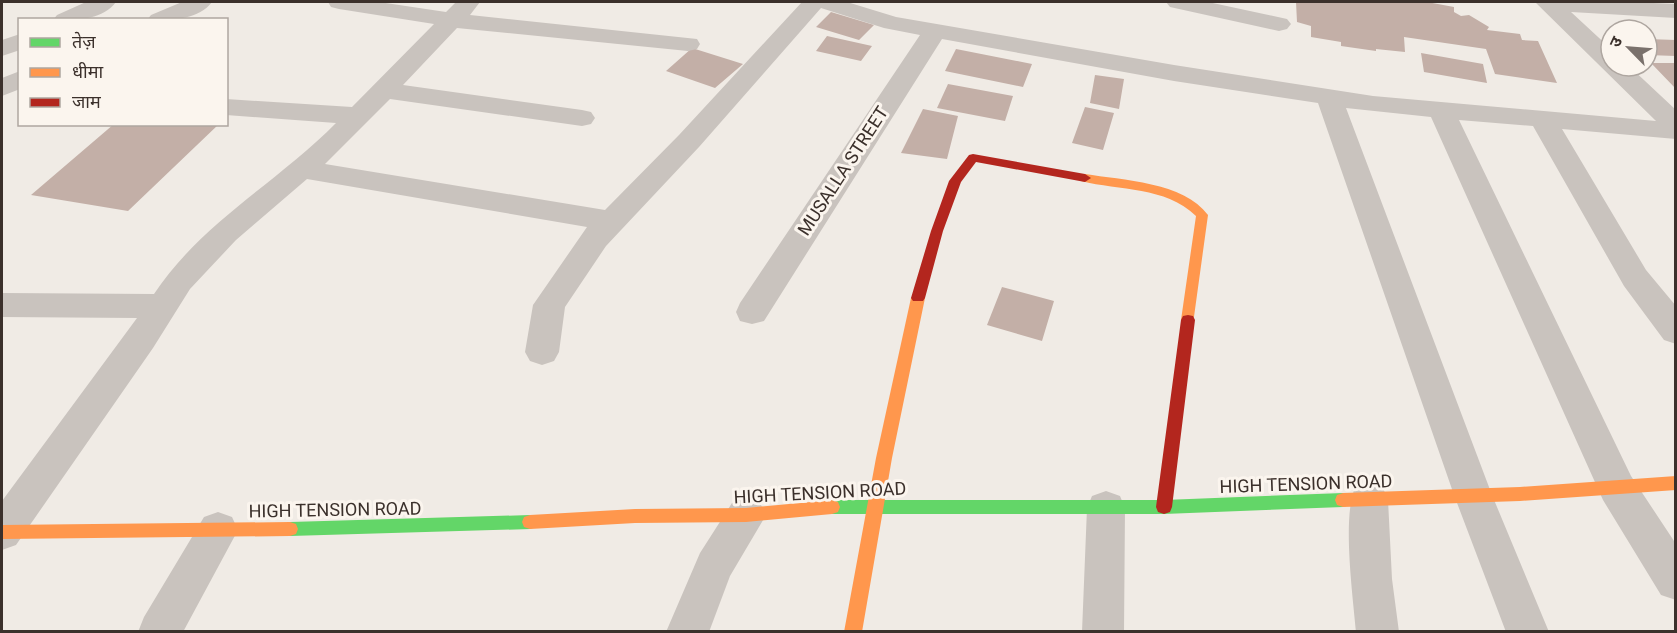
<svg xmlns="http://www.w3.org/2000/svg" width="1677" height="633" font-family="Roboto,'Noto Sans Devanagari',sans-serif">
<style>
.building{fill:#c3afa7}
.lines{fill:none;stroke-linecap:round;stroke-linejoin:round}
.street{fill:#c9c3be;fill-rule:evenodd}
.fast{fill:#63d668;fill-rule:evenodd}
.slow{fill:#ff974d;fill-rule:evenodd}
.jam{fill:#b3261e;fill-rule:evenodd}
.labels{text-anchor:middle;stroke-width:6;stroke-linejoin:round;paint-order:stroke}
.street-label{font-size:18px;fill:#3b302b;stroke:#fbf5ee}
</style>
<rect width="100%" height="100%" fill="#f0ebe5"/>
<path class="building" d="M1296 2H1427L1454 7V12L1461 16 1469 15 1489 27 1487 30 1520 34 1522 40 1538 41 1557 83 1495 74 1486 49 1404 37 1405 52 1376 49V51L1341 46V42L1311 37V26L1297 22Z
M831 12 874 25 859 40 816 27Z
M827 36 872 46 861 61 816 51Z
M1647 39 1676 40V56L1647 55Z
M692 48 743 64 715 88 666 71Z
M956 49 1032 64 1023 87 945 71Z
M1421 53 1483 64 1487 83 1424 72Z
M1651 63H1676V89Z
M1095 75 1124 79 1119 109 1090 103Z
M948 84 1013 96 1005 121 937 108Z
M1085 107 1114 113 1103 150 1072 143Z
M923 109 958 116 947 159 901 153Z
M114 124H219L128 211 31 195Z
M1002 287 1054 301 1042 341 987 325Z"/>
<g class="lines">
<path class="street" d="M86 2H116C102 21 74 20 53 20L57 15Z
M182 2H212C198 21 168 20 147 20L151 15Z
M328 2H379L446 12 456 2H480L470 15 697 39 700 44 697 49 688 51 457 28 403 85 582 110 591 112 595 118 591 124 582 126 390 99 325 164 605 210 679 135 802 2H847L896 17 1174 65 1373 96 1656 121 1535 2H1631L1676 4V18L1571 12 1611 49V66H1629L1676 110V139L1562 129 1646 270 1676 306V344L1664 340 1624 286 1533 126 1459 120 1631 476 1676 544V600L1661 595 1603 500 1431 117 1346 108 1492 495 1549 632H1506L1454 495 1318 103 1174 81 942 39 764 321 752 324 740 321 736 312 740 303 920 35 884 28 821 8 699 147 606 246 565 307 559 352 554 361 542 365 530 361 525 352 533 305 587 227 307 179 236 240 190 289 153 348 16 545 2 550V501L137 318 2 317V293L154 294C201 223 278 182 336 123L226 115V99L352 107 434 24 339 9 331 7Z
M1166 2H1208L1287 19 1291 24 1287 29 1279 31 1170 7Z
M20 34V50L2 56V40Z
M20 71V89L2 96V78Z
M1369 483 1383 488 1388 500 1392 579 1399 632H1356C1353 597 1342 517 1355 488Z
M1106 491 1120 496 1125 508 1124 632H1082L1087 508 1092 496Z
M746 497 760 503 766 515 730 576 709 632H666L700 553 732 503Z
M218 512 232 517 238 530 183 632H138L144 617 204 517Z"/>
<path class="fast" d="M1343 493 1349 495 1351 500 1349 505 1343 507 1164 514H832L826 512 824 507 826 502 832 500H1164Z
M530 515 536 517 538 522 536 527 530 529 290 536 284 534 282 529 284 524 290 522Z"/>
<path class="slow" d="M1085 174C1122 180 1184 182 1208 215L1193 324H1183L1181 320 1196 216C1165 186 1120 191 1081 181L1079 178 1081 175Z
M918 293 925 298 892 458 862 632H844L876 458 911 298Z
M1676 476V490L1520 501 1343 507 1337 505 1335 500 1337 495 1343 493 1520 487Z
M832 500 838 502 840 507 838 512 832 514 746 522 635 523 530 529 524 527 522 522 524 517 530 515 635 509 746 508Z
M290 522 296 524 298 529 296 534 290 536 2 539V525Z"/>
<path class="jam" d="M973 154 1085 174 1091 178 1085 182 976 162 961 182 943 231 925 298 923 301H913L911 298 931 231 949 181 969 155Z
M1188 315 1193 316 1195 320 1172 507 1170 512 1164 514 1158 512 1156 507 1181 320 1183 316Z"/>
</g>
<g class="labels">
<g class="street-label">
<text transform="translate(843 171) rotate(-57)" y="6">MUSALLA STREET</text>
<text transform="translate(1306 484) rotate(-2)" y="6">HIGH TENSION ROAD</text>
<text transform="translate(820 493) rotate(-3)" y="6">HIGH TENSION ROAD</text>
<text transform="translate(335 510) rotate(-1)" y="6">HIGH TENSION ROAD</text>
</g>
</g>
<rect width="1677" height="633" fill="none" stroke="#3b302b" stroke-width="6"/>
<rect x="18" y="18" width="210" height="108" fill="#fbf5ee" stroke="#aea6a0" stroke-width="1.5"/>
<rect x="30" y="38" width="30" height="9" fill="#63d668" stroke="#aea6a0" stroke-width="1.5"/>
<text x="72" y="48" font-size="18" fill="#3b302b">तेज़</text>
<rect x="30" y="68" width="30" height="9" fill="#ff974d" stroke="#aea6a0" stroke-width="1.5"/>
<text x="72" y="78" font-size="18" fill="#3b302b">धीमा</text>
<rect x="30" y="98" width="30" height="9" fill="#b3261e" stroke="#aea6a0" stroke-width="1.5"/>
<text x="72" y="108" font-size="18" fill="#3b302b">जाम</text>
<g transform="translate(1629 48) rotate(295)"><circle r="28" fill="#fbf5ee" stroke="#aea6a0" stroke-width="1.5"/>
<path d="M0-4.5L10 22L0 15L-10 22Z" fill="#7a716c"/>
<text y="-9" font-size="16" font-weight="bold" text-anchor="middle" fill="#3b302b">उ</text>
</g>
</svg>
